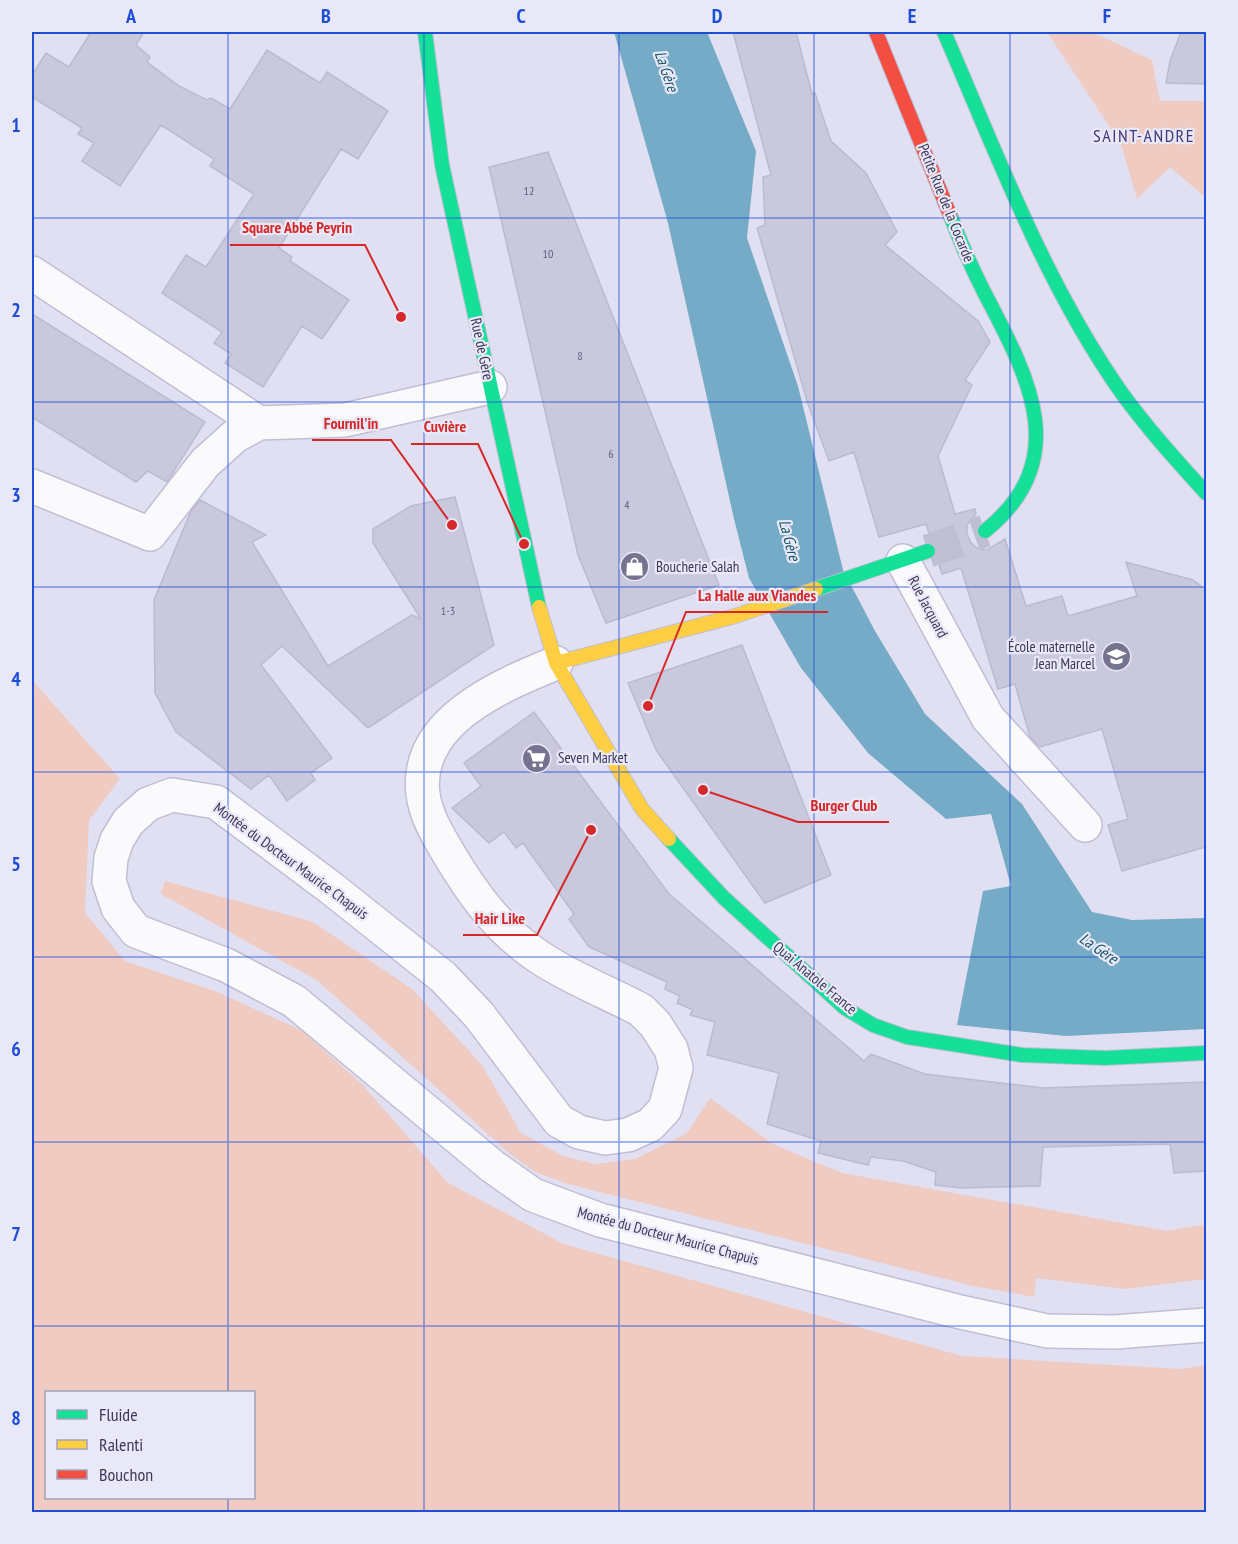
<svg xmlns="http://www.w3.org/2000/svg" width="1238" height="1544" font-family="'PT Sans Narrow',sans-serif">
<style>
.green{fill:#efcbc2;fill-rule:evenodd}
.water{fill:#75abc6}
.building{fill:#c9c8dd;stroke:#bcbad1;stroke-width:1.5}
.lines{fill:none;stroke-linecap:round;stroke-linejoin:round}
.secondary-tunnel{stroke:#c0bed3;stroke-width:33;stroke-dasharray:33 16;stroke-linecap:butt}
.street-casing{stroke:#bfbed6;stroke-width:36}
.fast-casing{stroke:#bfbed6;stroke-width:16}
.slow-casing{stroke:#bfbed6;stroke-width:16}
.jam-casing{stroke:#bfbed6;stroke-width:16}
.street{stroke:#fafafd;stroke-width:33}
.fast{stroke:#16e098;stroke-width:14}
.slow{stroke:#ffcf43;stroke-width:14}
.jam{stroke:#f24e42;stroke-width:14}
.grid{fill:none;stroke:#1d4ed8;stroke-width:1.5;stroke-opacity:0.55}
.labels{text-anchor:middle;stroke-width:4.5;stroke-linejoin:round;paint-order:stroke}
.number-label{font-size:12px;fill:#62607e}
.street-label{font-size:15px;fill:#3b3859;stroke:#e8e8f8}
.poi-label{font-size:15px;fill:#3b3859;stroke:#e8e8f8;text-anchor:start}
.water-label{font-size:16px;font-style:italic;fill:#17556b;stroke:#e8e8f8}
.quarter-label{font-size:18px;letter-spacing:1.5px;fill:#41377a;stroke:#e8e8f8}
.leader{fill:none;stroke:#d62828;stroke-width:2}
.callout-dot{fill:#d62828;stroke:#e8e8f8;stroke-width:2}
.callout-label{font-size:16px;text-anchor:middle;font-weight:bold;fill:#d62828;stroke:#e8e8f8;stroke-width:4.5;stroke-linejoin:round;paint-order:stroke}
.neatline{fill:none;stroke:#1d4ed8;stroke-width:2}
.grid-label{font-size:20px;text-anchor:middle;font-weight:bold;fill:#1d4ed8}
</style>
<rect width="100%" height="100%" fill="#e1e0f2"/>
<path class="green" d="M1047 32H1092L1152 60 1160 101H1206V198L1170 167 1137 199 1121 144Z
M32 680 120 779 89 820 85 913 125 961 215 991 301 1030 362 1084 448 1183 564 1244 962 1356 1180 1369 1206 1365V1512H32ZM46 1392H254V1498H46Z
M165 881 313 922 412 989 482 1065 521 1133 563 1156 595 1164 635 1159 687 1133 710 1098 773 1144 842 1173 1167 1231 1206 1224V1279L1126 1289 1036 1278 1034 1297 973 1286 568 1184 535 1172 509 1153 318 981 161 894Z"/>
<path class="water" d="M614 32H707L756 151 747 238 798 386 843 570 875 631 925 714 1022 804 1092 912 1132 920 1206 918V1029L1066 1036 957 1025 983 891 1011 886 991 814 946 819 868 753 801 668 749 578 734 519 668 223Z"/>
<path class="building" d="M91 32H144L136 45 150 57 147 62 179 86 207 100 211 98 230 109 267 50 320 83 327 72 388 111 358 159 341 149 279 248 292 257 290 261 349 300 322 339 302 326 263 387 225 363 231 354 214 343 222 332 162 293 186 255 206 267 254 194 210 166 214 159 161 125 120 186 82 161 94 143 78 134 82 128 32 97V75L46 53 69 67Z
M733 32H796L812 94 815 93 831 141 866 173 897 232 885 245 978 321 990 342 965 380 972 385 938 456 955 514 975 509 976 514 967 525V534L971 543 979 549 987 550 1005 539 1026 606 1062 596 1068 616 1137 596 1126 562 1193 580 1206 590V847L1122 871 1108 825 1128 819 1102 729 1040 747 1030 737 1015 684 998 689 961 568 942 574 939 565 946 554V546L941 537 929 533 926 524 879 537 854 452 829 461 807 401 757 228 765 225 763 177 771 175Z
M1181 32H1206V84L1166 83 1170 61Z
M548 152 719 585 606 623 578 555 489 167Z
M32 314 205 422 167 482 148 471 136 482 32 417Z
M455 497 494 645 368 728 282 646 261 665 332 758 311 773 315 780 287 801 269 775 251 789 176 732 155 693 154 600 191 511 200 500 266 535 252 542 328 666 412 615 421 619 373 543V529L411 506Z
M742 645 831 875 765 903 656 750 628 683Z
M534 712 669 894 864 1061 871 1054 925 1074 1044 1088 1206 1082V1171L1174 1173 1170 1144 1043 1147 1040 1186 961 1188 935 1185 936 1172 903 1161 871 1157 868 1165 818 1153 821 1141 767 1124 779 1073 707 1055 715 1022 690 1015 693 1010 677 1003 680 996 665 989 667 982 589 947 569 919 574 914 523 843 516 848 504 832 489 843 452 808 481 786 464 763Z"/>
<g class="lines">
<path class="secondary-tunnel" d="M928 551 985 531"/>
<defs>
<path id="street" d="M32 273 259 423
M32 486 150 534 205 463 235 436 259 423 345 420 490 387
M903 561 988 718 1085 825
M556 663C502 685 414 721 423 794 426 817 439 837 450 856 473 894 496 926 532 952 560 973 609 993 641 1010L655 1024 671 1049 676 1068 665 1109 650 1125 628 1135 605 1138 579 1132 559 1121 479 1015 443 977 331 888 216 802 172 795 148 804 128 822 117 840 111 858 109 881 118 908 136 931 226 965 294 1001 492 1166 533 1195 600 1220 956 1311 1047 1331 1115 1332 1206 1325"/>
<path id="fast" d="M425 32 442 165 539 607
M944 32C997 154 1044 282 1121 392 1147 428 1176 460 1206 493
M950 215C960 241 971 266 983 290 1026 373 1076 458 985 531
M816 589 928 551
M669 839 724 898 845 1008 873 1025 907 1037 1022 1055 1105 1058 1206 1053"/>
<path id="slow" d="M539 607 556 663 642 809 669 839
M556 663 732 617 816 589"/>
<path id="jam" d="M876 32 950 215"/>
</defs>
<use href="#street" class="street-casing"/>
<use href="#fast" class="fast-casing"/>
<use href="#slow" class="slow-casing"/>
<use href="#jam" class="jam-casing"/>
<use href="#street" class="street"/>
<use href="#fast" class="fast"/>
<use href="#slow" class="slow"/>
<use href="#jam" class="jam"/>
</g>
<path class="grid" d="M228 32V1392M424 32V1512M619 32V1512M814 32V1512M1010 32V1512M32 218H1206M32 402H1206M32 587H1206M32 772H1206M32 957H1206M32 1142H1206M32 1326H1206M228 1498V1512"/>
<defs>
<symbol id="shop-disc" viewBox="-11 -11 22 22"><circle r="9.5" fill="#75738f" stroke="#e8e8f8"/><path d="M-5-2.5h2.3a2.7 3.5 0 0 1 5.4 0H5L5.5 6h-11ZM-1.5-2.5h3a1.5 2.3 0 0 0-3 0Z" fill="#fff"/></symbol>
<symbol id="school-disc" viewBox="-11 -11 22 22"><circle r="9.5" fill="#75738f" stroke="#e8e8f8"/><path d="M0-5L7-2L0 1L-7-2ZM-4 1L0 2.5L4 1V4Q0 6-4 4Z" fill="#fff"/></symbol>
<symbol id="supermarket-disc" viewBox="-11 -11 22 22"><circle r="9.5" fill="#75738f" stroke="#e8e8f8"/><path d="M-6-5.5h2.5l.6 2H6L4.5 2H-2.5L-4.4-4H-6ZM-1.5 3.2a1.3 1.3 0 1 0 .1 0ZM3 3.2a1.3 1.3 0 1 0 .1 0Z" fill="#fff"/></symbol>
</defs>
<g fill-rule="evenodd">
<use href="#shop-disc" x="618" y="550" width="33" height="33"/>
<use href="#school-disc" x="1100" y="640" width="33" height="33"/>
<use href="#supermarket-disc" x="520" y="742" width="33" height="33"/>
</g>
<g class="labels">
<g class="number-label">
<text x="529" y="195">12</text>
<text x="548" y="258">10</text>
<text x="580" y="360">8</text>
<text x="611" y="458">6</text>
<text x="627" y="509">4</text>
<text x="448" y="615">1-3</text>
</g>
<g class="street-label">
<text transform="translate(946 203) rotate(68)" y="5">Petite Rue de la Cocarde</text>
<text transform="translate(482 349) rotate(78)" y="5">Rue de Gère</text>
<text transform="translate(928 607) rotate(62)" y="5">Rue Jacquard</text>
<text transform="translate(291 861) rotate(36)" y="5">Montée du Docteur Maurice Chapuis</text>
<text transform="translate(815 978) rotate(40)" y="5">Quai Anatole France</text>
<text transform="translate(668 1236) rotate(15)" y="5">Montée du Docteur Maurice Chapuis</text>
</g>
<g class="poi-label">
<text x="656" y="572">Boucherie Salah</text>
<text x="1095" y="652" text-anchor="end">École maternelle<tspan x="1095" dy="17">Jean Marcel</tspan></text>
<text x="558" y="763">Seven Market</text>
</g>
<g class="water-label">
<text transform="translate(667 71) rotate(71)" y="6">La Gère</text>
<text transform="translate(790 540) rotate(75)" y="6">La Gère</text>
<text transform="translate(1099 948) rotate(34)" y="6">La Gère</text>
</g>
<g class="quarter-label">
<text x="1144" y="142">SAINT-ANDRE</text>
</g>
</g>
<path class="leader" d="M401 317L365 245H230M452 525L391 440H312M524 544L478 444H411M648 706L686 612H828M703 790L798 822H889M591 830L537 935H463"/>
<g class="callout-dot">
<circle cx="401" cy="317" r="6"/>
<circle cx="452" cy="525" r="6"/>
<circle cx="524" cy="544" r="6"/>
<circle cx="648" cy="706" r="6"/>
<circle cx="703" cy="790" r="6"/>
<circle cx="591" cy="830" r="6"/>
</g>
<g class="callout-label">
<text x="297" y="233">Square Abbé Peyrin</text>
<text x="351" y="429">Fournil'in</text>
<text x="445" y="432">Cuvière</text>
<text x="757" y="601">La Halle aux Viandes</text>
<text x="844" y="811">Burger Club</text>
<text x="500" y="924">Hair Like</text>
</g>
<rect width="1238" height="1544" fill="none" stroke="#e8e8f8" stroke-width="66"/>
<rect x="45" y="1391" width="210" height="108" fill="#e8e8f8" stroke="#a3a2b8" stroke-width="1.5"/>
<rect x="57" y="1410" width="30" height="9" fill="#16e098" stroke="#a3a2b8" stroke-width="1.5"/>
<text x="99" y="1421" font-size="18" fill="#3b3859">Fluide</text>
<rect x="57" y="1440" width="30" height="9" fill="#ffcf43" stroke="#a3a2b8" stroke-width="1.5"/>
<text x="99" y="1451" font-size="18" fill="#3b3859">Ralenti</text>
<rect x="57" y="1470" width="30" height="9" fill="#f24e42" stroke="#a3a2b8" stroke-width="1.5"/>
<text x="99" y="1481" font-size="18" fill="#3b3859">Bouchon</text>
<rect x="33" y="33" width="1172" height="1478" class="neatline"/>
<g class="grid-label">
<text x="131" y="23">A</text>
<text x="326" y="23">B</text>
<text x="521" y="23">C</text>
<text x="717" y="23">D</text>
<text x="912" y="23">E</text>
<text x="1107" y="23">F</text>
<text x="16" y="132">1</text>
<text x="16" y="317">2</text>
<text x="16" y="502">3</text>
<text x="16" y="686">4</text>
<text x="16" y="871">5</text>
<text x="16" y="1056">6</text>
<text x="16" y="1241">7</text>
<text x="16" y="1425">8</text>
</g>
</svg>
